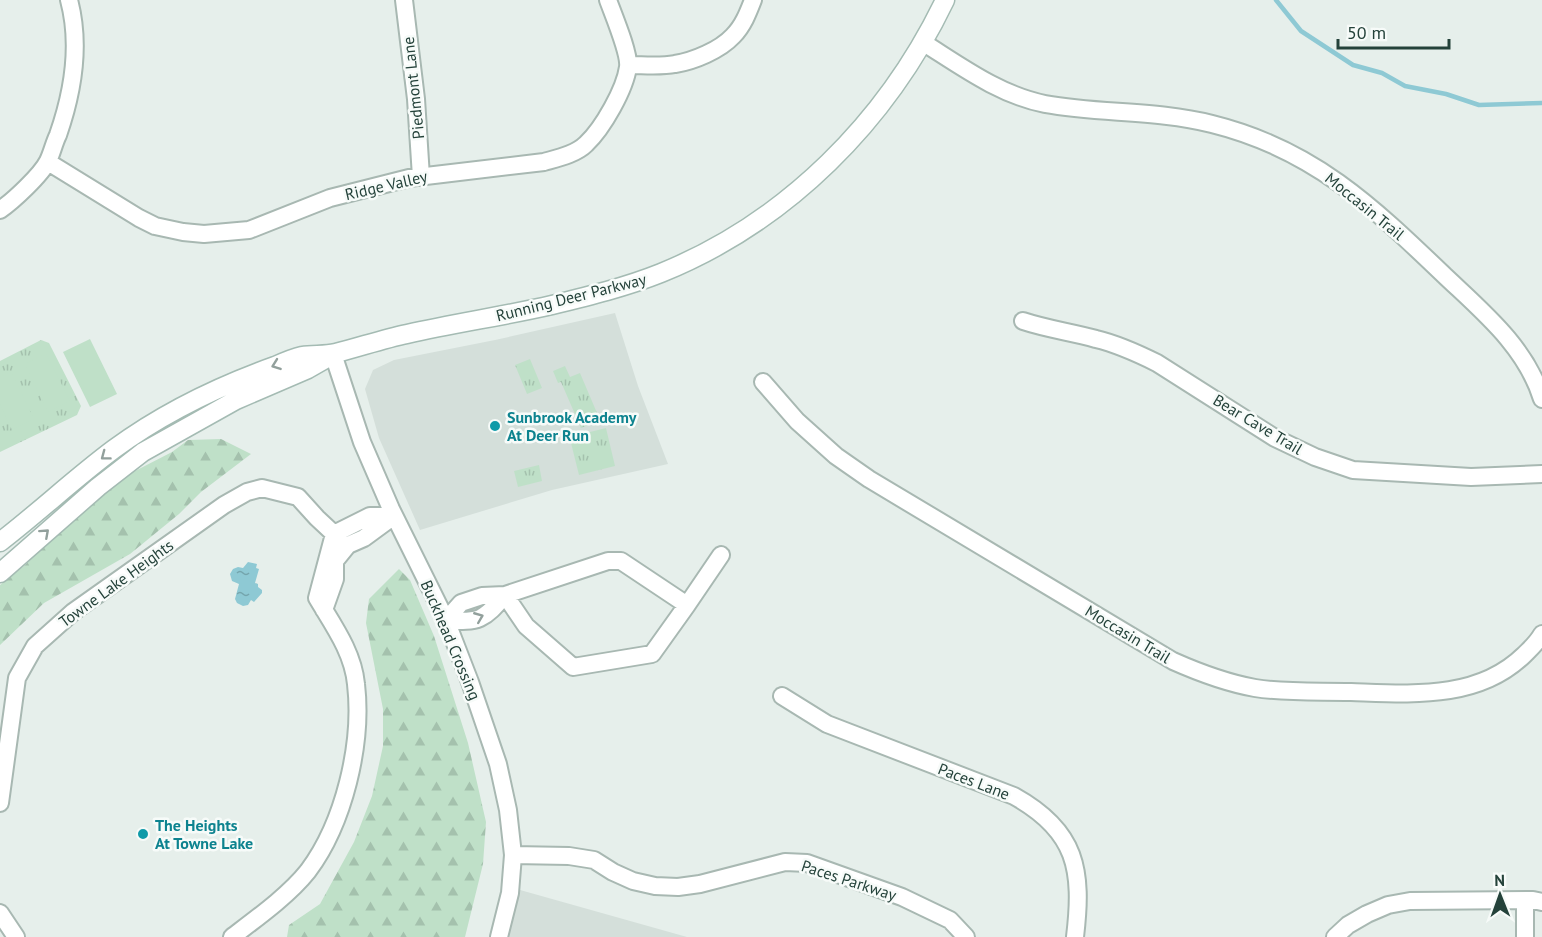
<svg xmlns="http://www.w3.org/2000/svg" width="1542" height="937" font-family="'PT Sans',sans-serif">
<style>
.built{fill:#d4dfda}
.forest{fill:url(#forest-firs)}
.park{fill:url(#park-tufts)}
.garden{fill:#bfe0c8}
.water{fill:url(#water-ripples)}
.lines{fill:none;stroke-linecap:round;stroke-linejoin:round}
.stream{stroke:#8ec9d4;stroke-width:4.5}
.street-casing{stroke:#a8b8b2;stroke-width:20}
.secondary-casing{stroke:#a4bbb3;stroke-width:21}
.street{stroke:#fff;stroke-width:16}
.secondary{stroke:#fff;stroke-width:18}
.oneway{stroke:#92a09c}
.culture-dot{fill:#0f9aa8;stroke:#f7fbf9;stroke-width:2}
.labels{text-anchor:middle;stroke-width:5;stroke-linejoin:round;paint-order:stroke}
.street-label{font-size:16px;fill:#24423a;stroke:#f7fbf9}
.culture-label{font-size:16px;font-weight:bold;fill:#0d838f;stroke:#f7fbf9;text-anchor:start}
</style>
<defs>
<pattern id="forest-firs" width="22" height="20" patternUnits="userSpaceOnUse" patternTransform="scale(1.5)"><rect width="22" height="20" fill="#bfe0c8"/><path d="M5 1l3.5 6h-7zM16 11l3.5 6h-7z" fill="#a4c1ad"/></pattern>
<pattern id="park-tufts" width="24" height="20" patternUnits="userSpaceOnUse" patternTransform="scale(1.5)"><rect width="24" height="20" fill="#bfe0c8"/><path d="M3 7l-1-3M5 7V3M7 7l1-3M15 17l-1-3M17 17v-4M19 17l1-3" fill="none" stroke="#a4c1ad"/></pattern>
<pattern id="water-ripples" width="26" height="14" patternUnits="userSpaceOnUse" patternTransform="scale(1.5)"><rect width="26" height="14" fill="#8ec9d4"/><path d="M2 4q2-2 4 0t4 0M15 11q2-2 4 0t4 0" fill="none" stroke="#74a5ad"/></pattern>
</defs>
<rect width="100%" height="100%" fill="#e6efeb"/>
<path class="built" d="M615 313 638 386 668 464 552 490 420 530 379 438 365 389 373 370 394 360 495 340Z
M513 888 687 937H492Z"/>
<path class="forest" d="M221 439 251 454 201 492 179 514 130 554 44 603 0 645V585L24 566 59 533 102 488 172 452 188 440Z
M399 569 410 580 434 636 468 743 486 822 483 864 465 937H287L289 925 320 904 354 842 372 796 383 746V709L366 623 369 599Z"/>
<path class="park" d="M41 340 49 343 81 406 77 415 0 452V361Z
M530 359 542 388 527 394 515 365Z
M565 366 570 377 580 373 600 420 581 428 561 382 558 383 553 371Z
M606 428 615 466 579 475 571 443 574 436Z
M539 465 542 481 518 487 514 471Z"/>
<path class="garden" d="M90 339 117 394 90 407 63 352Z
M46 353 70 401 48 412 25 364Z
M11 371 34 419 12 430 0 404V377Z"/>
<path class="water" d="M248 562 257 564 256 568 259 569 255 583 258 584V587L262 590V593L254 602 251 600 248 605 243 606 237 603 235 599 239 584 232 581 230 574 233 569 238 567 243 568Z"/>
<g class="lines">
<path class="stream" d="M1276 0 1301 31 1353 65 1382 73 1405 86 1446 94 1479 105 1542 103"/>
<defs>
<path id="street" d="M404 0 416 99 421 177
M924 43C962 67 1000 95 1045 104 1100 114 1157 110 1212 124 1313 149 1372 206 1445 276 1483 312 1526 347 1542 399
M629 65C643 65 660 67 675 64 694 61 720 50 733 36 743 26 748 13 753 0
M48 162 139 218 155 226 183 232 204 234 249 230 330 198 409 178 544 162C558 158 576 154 586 144 603 128 625 89 628 67 630 54 613 14 608 0
M0 210C13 201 41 175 48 161 52 153 54 143 58 135 73 92 81 45 69 0
M1023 321C1047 329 1071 332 1096 339 1117 344 1137 353 1157 363L1275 438 1315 457 1353 470 1471 477 1542 474
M333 354 362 442 391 509 446 620 470 682 498 764 508 810 513 855 510 893 499 937
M763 382 797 421 836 456 869 479 1173 661C1200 673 1227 683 1255 688 1286 693 1320 691 1351 692 1412 694 1478 700 1524 655 1531 648 1537 643 1542 634
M687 605 721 555
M324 610 335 579V561L348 545 364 538 394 516
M446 620 461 603 482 596 505 595 608 561H621L687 605 652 654 573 667 526 626 505 595
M446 620C479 623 484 620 505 595
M782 696 827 724 1014 796C1077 831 1083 870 1075 937
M0 803 17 678 35 646 73 612 224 505 247 492 262 488 298 497 317 518 347 546
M513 855 569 856 594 860 613 872 633 881 655 886 678 887 700 884 785 862 807 863 902 897 950 920 966 937
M0 913 16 937
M232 937C257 918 289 895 308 871 344 823 363 744 356 684 353 652 333 625 317 598L334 534 370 516H394
M1335 937 1348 925 1367 914 1388 905 1410 901 1533 900 1542 902
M1525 937V901"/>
<path id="secondary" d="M0 542C39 512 75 478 114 449 163 413 219 386 275 366 284 362 293 358 302 356 313 354 325 356 336 353 360 347 383 339 407 334 455 323 504 316 552 305 589 296 626 287 661 273 787 222 887 121 945 0
M0 573 98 487 143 452 236 400 308 369 329 357"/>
</defs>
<use href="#street" class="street-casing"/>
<use href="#secondary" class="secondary-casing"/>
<use href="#street" class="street"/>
<use href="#secondary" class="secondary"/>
</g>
<defs><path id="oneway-chevron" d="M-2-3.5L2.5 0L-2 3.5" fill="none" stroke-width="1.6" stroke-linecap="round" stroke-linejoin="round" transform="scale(1.5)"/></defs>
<g class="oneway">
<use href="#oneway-chevron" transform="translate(276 365) rotate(160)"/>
<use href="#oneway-chevron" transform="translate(105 456) rotate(143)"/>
<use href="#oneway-chevron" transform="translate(45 533) rotate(-42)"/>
<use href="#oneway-chevron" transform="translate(479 617) rotate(-22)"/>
</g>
<g class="culture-dot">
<circle cx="495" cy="426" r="6"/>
<circle cx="143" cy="834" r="6"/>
</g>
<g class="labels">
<g class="street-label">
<text transform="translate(413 88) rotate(-96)" y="6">Piedmont Lane</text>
<text transform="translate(386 185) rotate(-13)" y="6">Ridge Valley</text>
<text transform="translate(1365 206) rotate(39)" y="6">Moccasin Trail</text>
<text transform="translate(571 297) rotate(-14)" y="6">Running Deer Parkway</text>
<text transform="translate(1258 424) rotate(31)" y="6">Bear Cave Trail</text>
<text transform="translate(116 583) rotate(-36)" y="6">Towne Lake Heights</text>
<text transform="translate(1128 634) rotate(31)" y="6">Moccasin Trail</text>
<text transform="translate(451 640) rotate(67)" y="6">Buckhead Crossing</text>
<text transform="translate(974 781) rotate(21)" y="6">Paces Lane</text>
<text transform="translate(849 880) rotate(18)" y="6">Paces Parkway</text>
</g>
<g class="culture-label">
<text x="507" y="423">Sunbrook Academy<tspan x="507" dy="18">At Deer Run</tspan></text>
<text x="155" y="831">The Heights<tspan x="155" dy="18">At Towne Lake</tspan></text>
</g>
</g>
<g transform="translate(1500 895) rotate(359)" stroke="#f7fbf9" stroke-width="4.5" paint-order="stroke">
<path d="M0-4.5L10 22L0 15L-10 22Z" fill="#24423a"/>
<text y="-9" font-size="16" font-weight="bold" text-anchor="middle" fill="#24423a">N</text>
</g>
<path d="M1338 39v9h111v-9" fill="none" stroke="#24423a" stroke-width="3"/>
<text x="1347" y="39" font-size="18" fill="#24423a" stroke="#f7fbf9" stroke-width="4.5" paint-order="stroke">50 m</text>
</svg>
